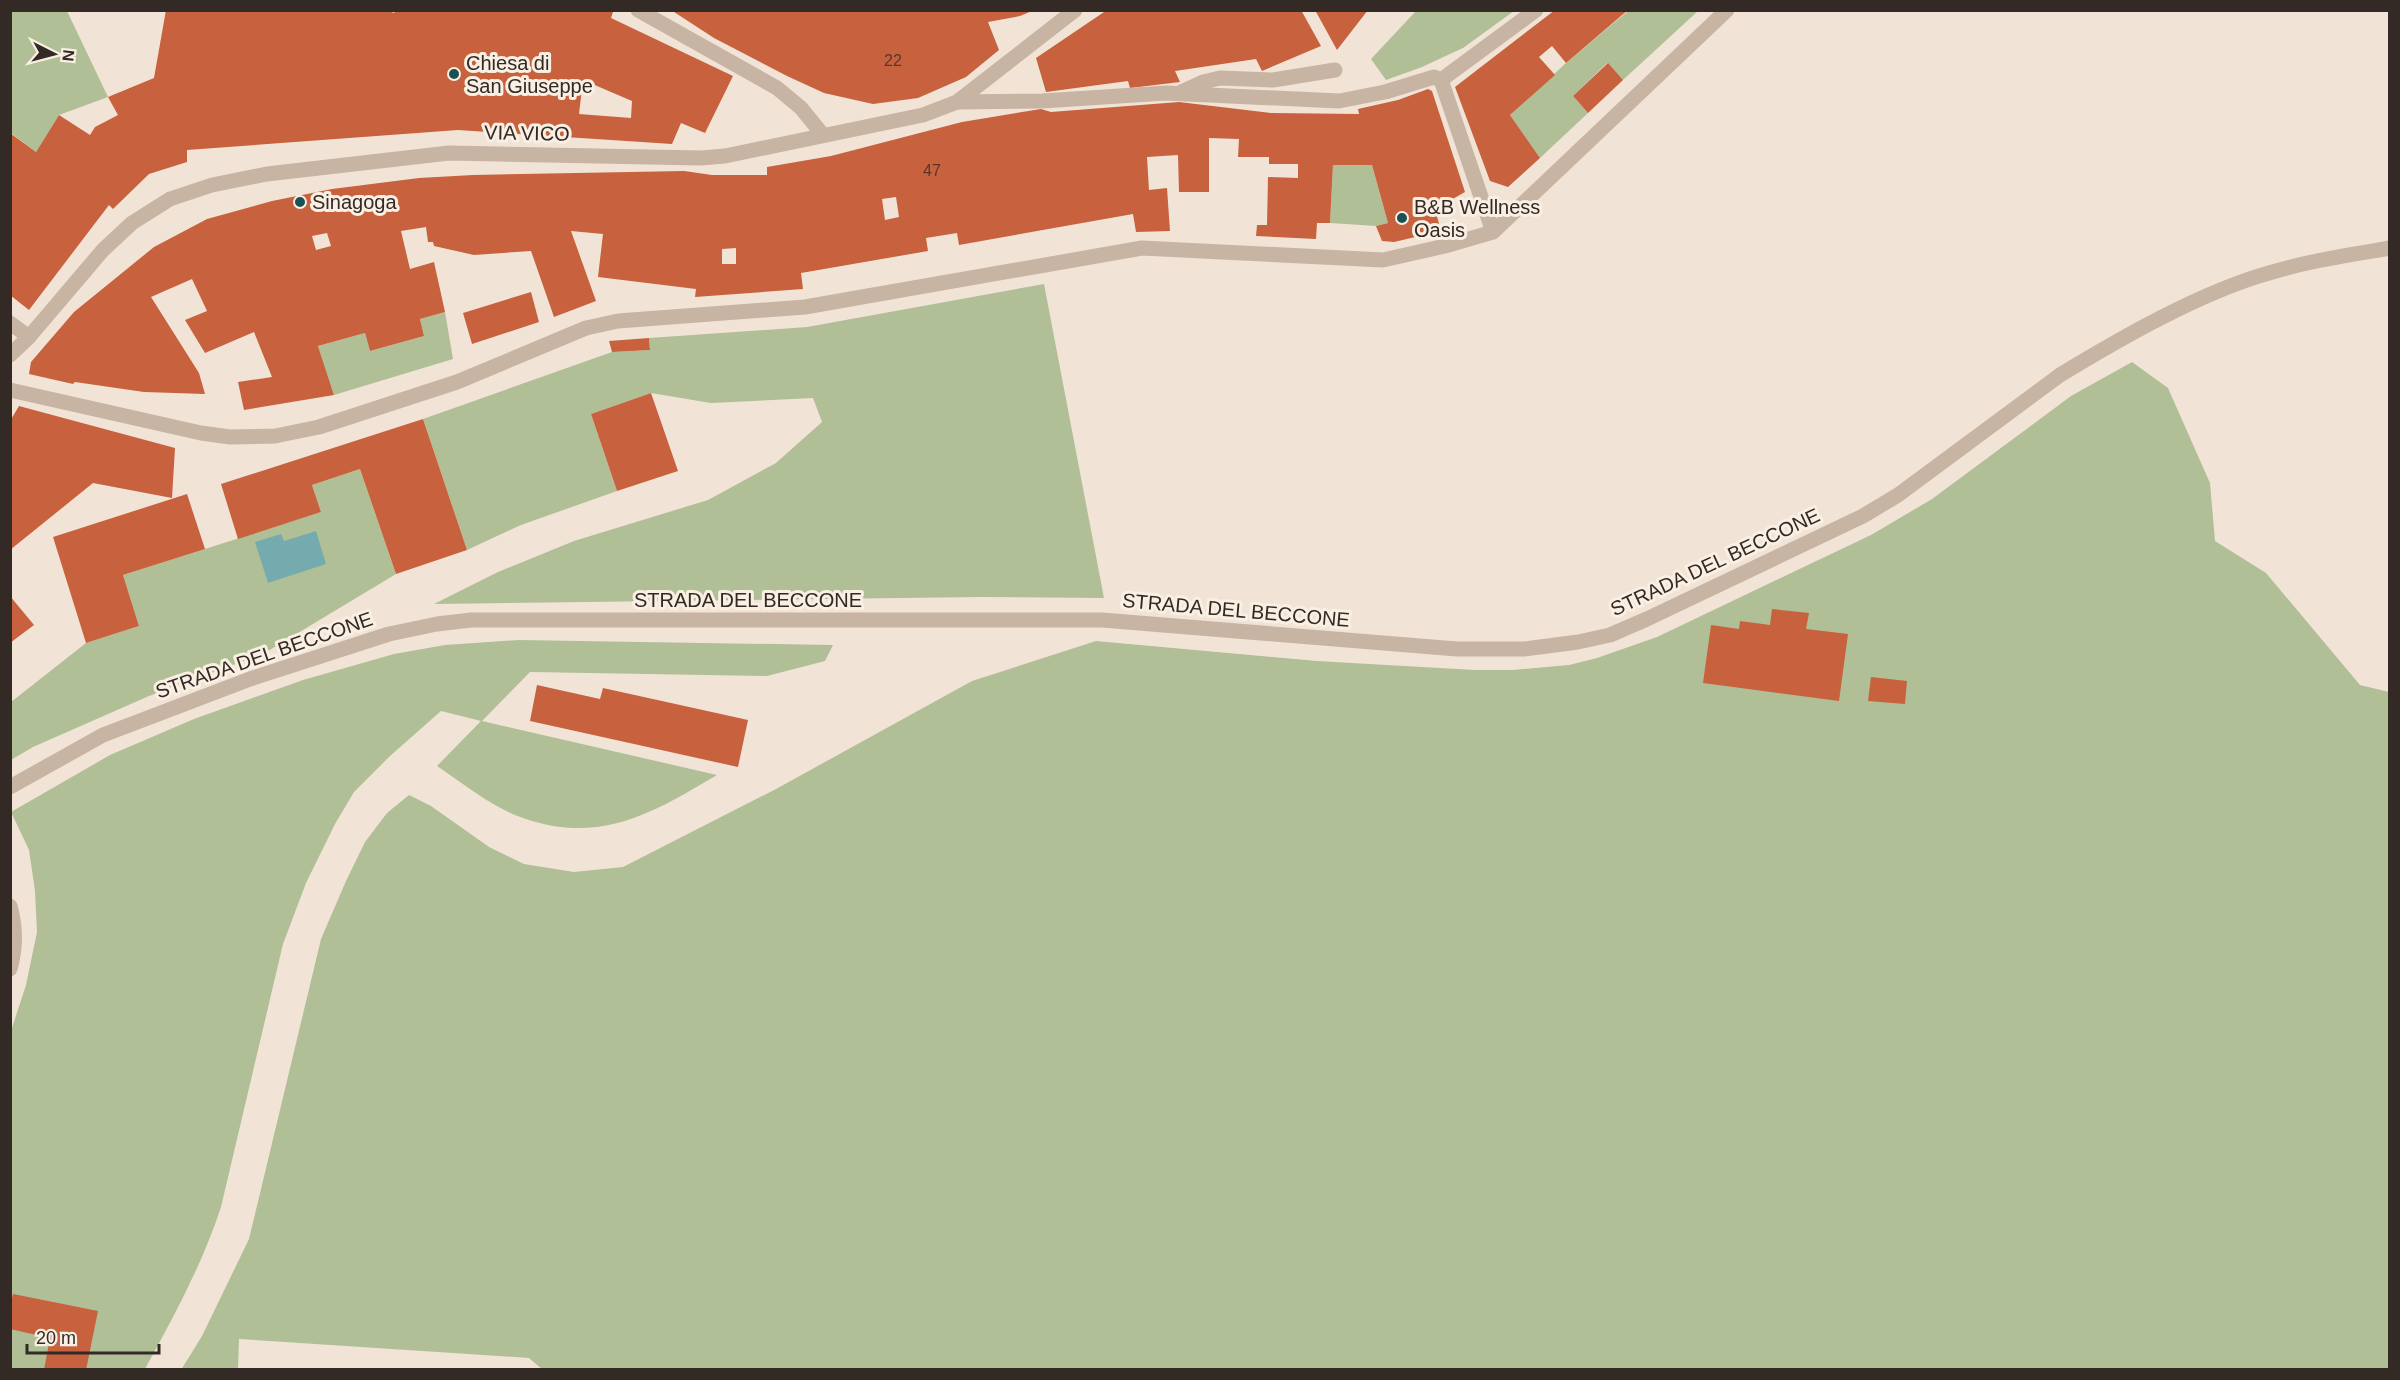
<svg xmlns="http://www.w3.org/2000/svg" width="2400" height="1380" font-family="Helvetica,sans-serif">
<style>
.green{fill:#b1bf97}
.water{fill:#75abae}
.building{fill:#c7613e;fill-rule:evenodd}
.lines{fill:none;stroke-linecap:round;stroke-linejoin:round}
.minor{stroke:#c8b4a3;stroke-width:15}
.tertiary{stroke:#c8b4a3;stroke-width:15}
.poi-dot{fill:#1b5054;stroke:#f9efe2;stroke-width:2}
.labels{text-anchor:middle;stroke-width:6;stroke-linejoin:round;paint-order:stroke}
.number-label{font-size:16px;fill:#58372b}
.poi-label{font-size:20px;fill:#332925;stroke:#f9efe2;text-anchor:start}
.street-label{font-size:20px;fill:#332925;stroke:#f9efe2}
</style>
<rect width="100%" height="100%" fill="#f1e4d6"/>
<path class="green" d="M10 11H67L108 97 59 115 36 152 11 133Z
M1416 11V10L1514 11 1463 48 1422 67 1386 80 1371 59Z
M1628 11H1698L1623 80 1607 63 1573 96 1588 113 1540 158 1510 115 1566 63Z
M1333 165H1372L1388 223 1376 226 1330 223Z
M1044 284 1104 598 981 597 434 604 498 572 574 541 708 500 776 463 822 422 813 398 711 403 651 393 591 414 617 491 521 525 467 550 423 419 612 352 650 350 649 338 807 327Z
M445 312 453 359 334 395 318 346 365 333 370 351 424 336 420 319Z
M2132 362 2168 388 2210 483 2215 541 2266 573 2360 685 2389 692V1369L543 1370 529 1358 239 1339 238 1369 181 1370 202 1336 249 1239 321 939 346 881 365 842 387 813 409 795 431 806 489 847 524 864 574 872 623 867 776 789 972 681 1096 641 1317 661 1475 670H1512L1569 665 1597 658 1657 637 1871 535 1932 499 2071 396Z
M360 469 396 574 263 654 149 696 33 747 11 760V702L86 643 139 626 123 575 321 512 312 485Z
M519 640 833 645 825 661 767 676 530 672 482 721 717 775C653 813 600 845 523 818 493 808 464 784 437 766L481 721 441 711 390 756 354 792 335 824 306 883 283 944 221 1207C202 1265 174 1316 145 1369H11V1031L26 985 37 932 35 891 29 850 11 812 110 755 194 719 303 680 394 654 445 645Z"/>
<path class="water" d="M316 531 326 564 268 583 255 542 281 534 284 541Z"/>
<path class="building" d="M166 10H387L394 13 396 10H610L613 12 611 18 733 76 705 133 681 123 672 144 458 130 187 150V162L149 174 113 209 109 205 29 310 10 295V133L36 152 59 115 90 135 95 127 118 115 108 97 154 78ZM583 80 632 101 631 118 579 114Z
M671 10H1032V11L1020 16 988 22 999 50 966 77 918 98 873 104 824 93 787 76 714 38Z
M1107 10H1301L1321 46 1262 71 1256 59 1175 71 1180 82 1130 88 1128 81 1046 92 1036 58Z
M1315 10H1368L1337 50Z
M1555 10H1628L1566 63 1552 46 1539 57 1555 75 1510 115 1540 158 1508 187 1490 181 1455 87Z
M1608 63 1623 80 1588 113 1573 96Z
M1428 89 1432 91 1465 192 1435 209 1441 231 1394 242 1382 241 1376 226 1388 223 1372 165H1333L1330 223H1317L1316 239 1256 236 1257 225H1267L1268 177 1298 178V164H1269V157H1238L1239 139 1209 138V192H1179L1178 155 1147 157 1149 190 1167 188 1170 231 1136 232 1133 214 959 245 957 233 926 238 928 251 801 273 803 289 695 297 696 289 598 277 603 234 571 231 596 301 554 317 531 251 474 255 434 246 433 242H428L426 227 401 231 410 269 434 262 445 312 420 319 424 336 370 351 365 333 318 346 334 395 244 410 238 382 272 377 254 332 205 353 185 320 207 311 192 279 151 297 199 373 205 394 144 392 75 382 73 384 29 374 31 362 74 312 154 247 207 219 272 201 332 189 419 178 473 175 684 171 712 175H767V167L831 156 962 122 1041 109 1051 112 1179 102 1271 113 1359 114 1358 109 1398 100ZM896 197 899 217 885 220 882 199ZM327 233 331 246 316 250 312 236ZM736 248V264H722V249Z
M531 292 539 322 472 344 463 313Z
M649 338 650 350 612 352 609 341Z
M651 393 678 471 617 491 591 414Z
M19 406 175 448 172 498 93 483 10 550V421Z
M423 419 467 550 396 574 360 469 312 485 321 512 238 539 221 484Z
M187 494 205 549 123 575 139 626 86 643 53 537Z
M10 596 34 625 10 643Z
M1772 609 1809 613 1806 629 1848 634 1839 701 1703 683 1711 625 1739 629 1740 621 1770 625Z
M1871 677 1907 681 1905 704 1868 701Z
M537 685 600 699 603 688 748 720 738 767 530 721Z
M13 1294 98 1311 86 1370H44L50 1338 10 1329V1307Z"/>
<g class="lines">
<path class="minor" d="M638 10 777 88 801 108 823 135
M1441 80 1536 10
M1181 92 1203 82 1220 78 1273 80 1335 70
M957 102 1042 101 1166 93 1339 101 1385 92 1434 77 1441 80 1493 232
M10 323 29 337
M10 390 201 433 230 437 275 436 319 427 457 382 586 328 618 321 805 307 1142 248 1383 260 1445 246 1493 232 1727 10
M10 787 103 735 250 679 389 634 437 624 471 620H1102L1457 649H1524L1578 642 1610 635 1647 619 1863 516 1898 495 2060 375C2121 338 2201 292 2269 273 2308 261 2349 255 2390 248
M10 906C16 927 16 948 10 969"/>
<path class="tertiary" d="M10 355 29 337 103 250 132 223 170 199 212 185 267 174 449 153 701 158 725 156 923 115 957 102 1075 10"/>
</g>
<g class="poi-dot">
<circle cx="454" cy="74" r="6"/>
<circle cx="300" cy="202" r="6"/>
<circle cx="1402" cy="218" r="6"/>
</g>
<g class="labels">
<g class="number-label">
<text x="893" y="66">22</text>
<text x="932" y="176">47</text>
</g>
<g class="poi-label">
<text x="466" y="70">Chiesa di<tspan x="466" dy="23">San Giuseppe</tspan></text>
<text x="312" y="209">Sinagoga</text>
<text x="1414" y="214">B&amp;B Wellness<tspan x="1414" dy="23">Oasis</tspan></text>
</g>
<g class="street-label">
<text transform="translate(527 133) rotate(1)" y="7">VIA VICO</text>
<text transform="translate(1715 562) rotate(-25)" y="7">STRADA DEL BECCONE</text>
<text x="748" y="607">STRADA DEL BECCONE</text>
<text transform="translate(1236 610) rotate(5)" y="7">STRADA DEL BECCONE</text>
<text transform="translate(264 655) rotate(-19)" y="7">STRADA DEL BECCONE</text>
</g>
</g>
<rect width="2400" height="1380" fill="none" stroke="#332925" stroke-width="24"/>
<g transform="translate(54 54) rotate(96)" stroke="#f9efe2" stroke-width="4.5" paint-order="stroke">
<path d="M0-4.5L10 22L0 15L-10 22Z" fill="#332925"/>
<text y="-9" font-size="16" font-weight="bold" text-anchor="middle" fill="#332925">N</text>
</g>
<path d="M27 1344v9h132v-9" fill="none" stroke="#332925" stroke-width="3"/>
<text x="36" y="1344" font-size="18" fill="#332925" stroke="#f9efe2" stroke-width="4.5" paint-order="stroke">20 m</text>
</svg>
